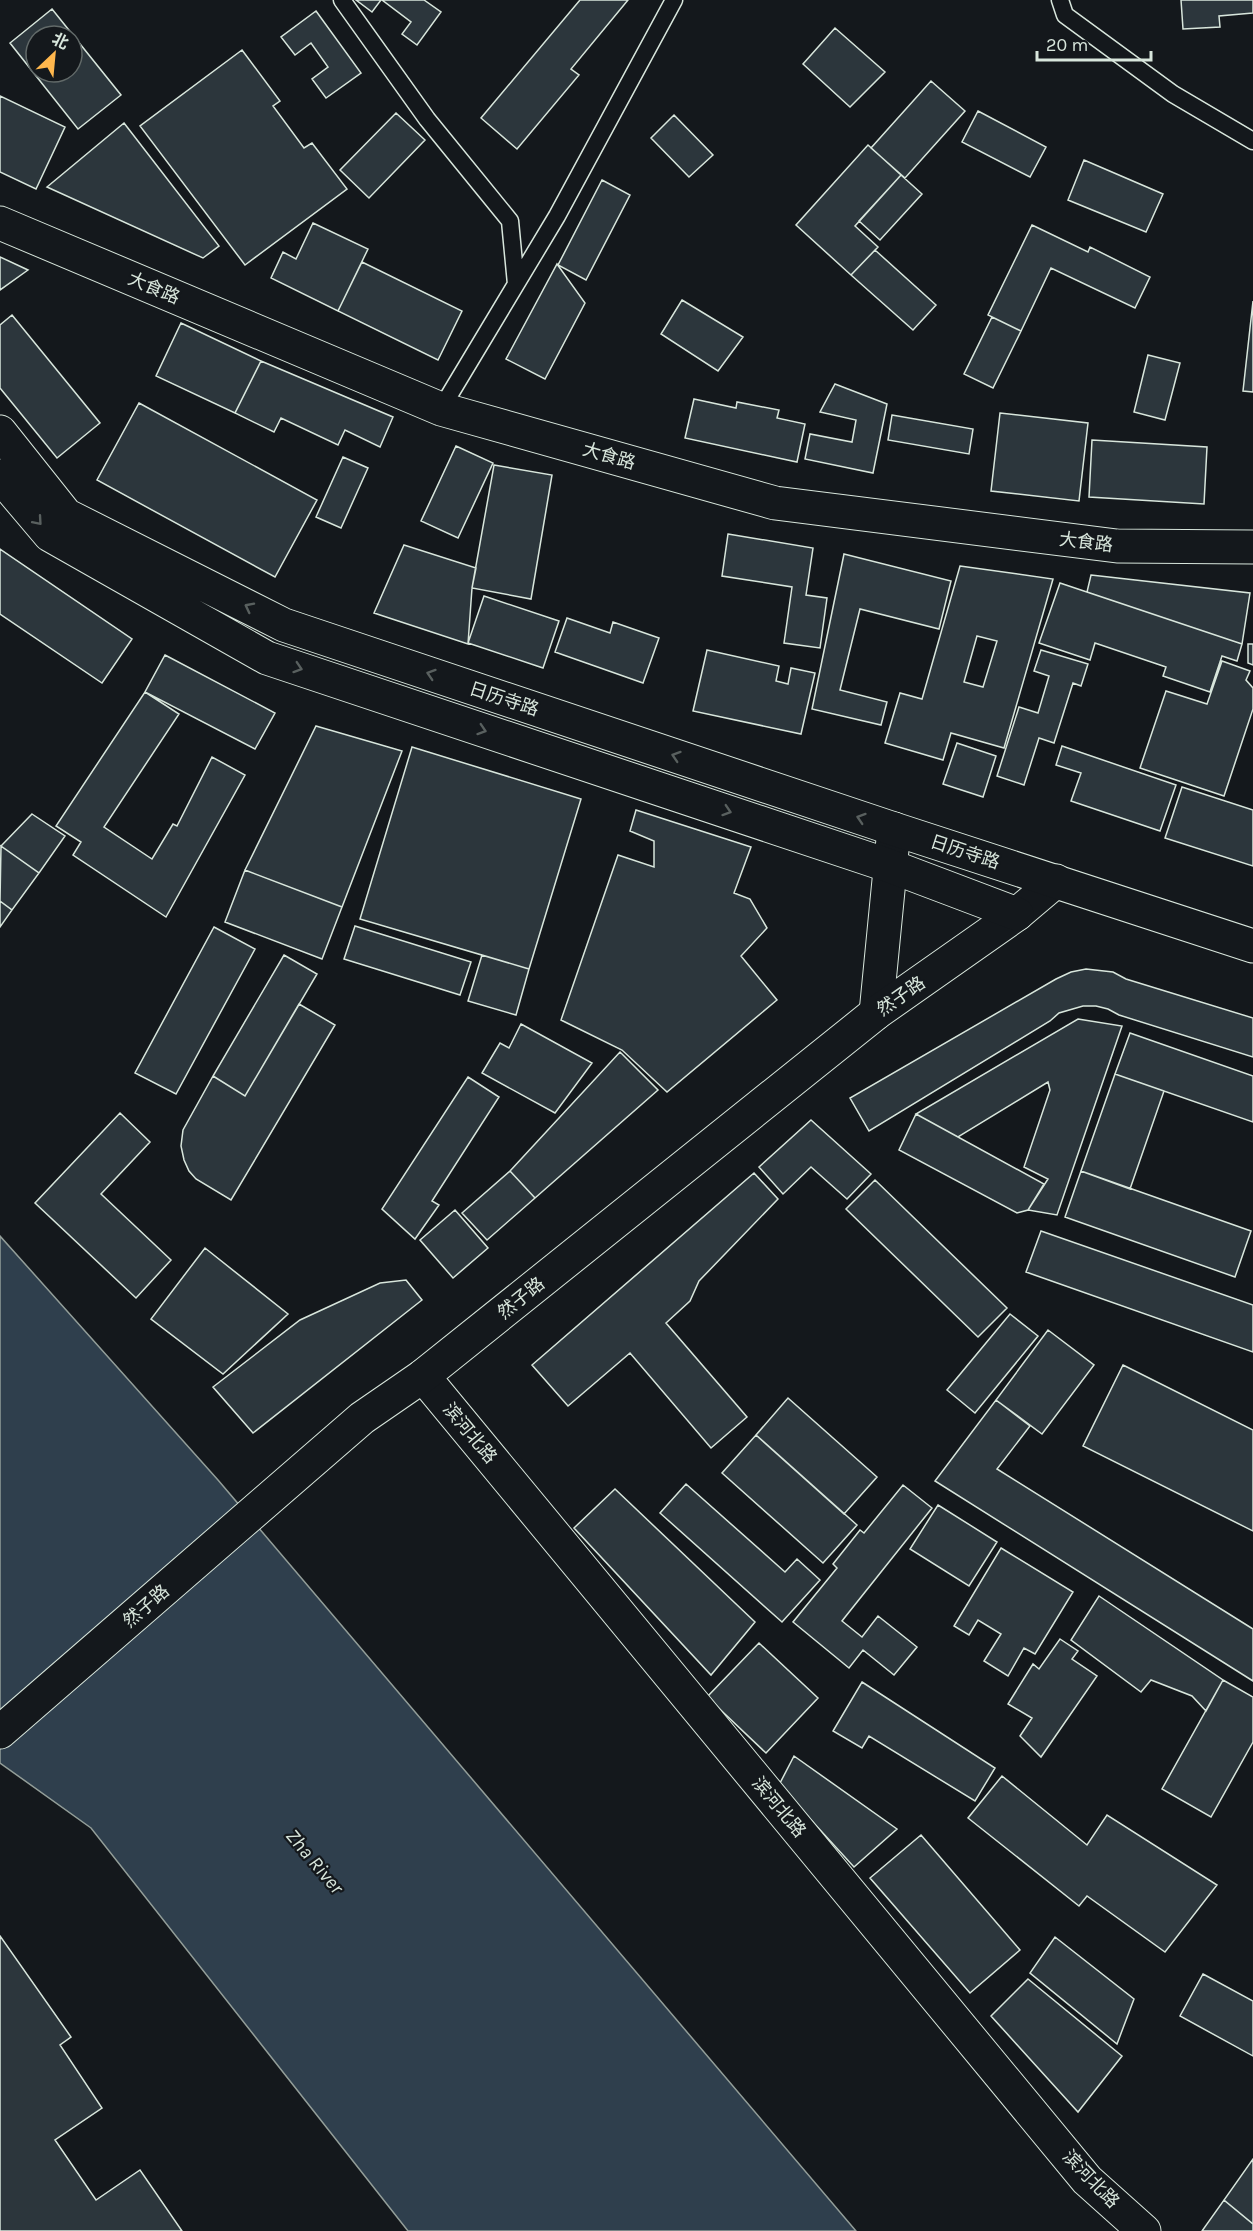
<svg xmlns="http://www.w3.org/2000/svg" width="1253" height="2231" font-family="Karla,'Noto Sans SC',sans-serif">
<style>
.water{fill:#2f3f4d;stroke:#939e99;stroke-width:1.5}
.building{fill:#2c363c;stroke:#d8e6dc;stroke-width:1.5;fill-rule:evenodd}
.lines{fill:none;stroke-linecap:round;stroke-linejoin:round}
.lane-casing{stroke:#d8e6dc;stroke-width:19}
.street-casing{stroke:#d8e6dc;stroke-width:35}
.secondary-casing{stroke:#d8e6dc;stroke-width:35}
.primary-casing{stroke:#d8e6dc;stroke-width:35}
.highway-casing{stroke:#d8e6dc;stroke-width:35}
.lane{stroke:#14181c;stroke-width:16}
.street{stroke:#14181c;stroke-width:33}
.secondary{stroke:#14181c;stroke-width:33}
.primary{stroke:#14181c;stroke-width:33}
.highway{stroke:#14181c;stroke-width:33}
.oneway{stroke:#59605f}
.labels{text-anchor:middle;stroke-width:4.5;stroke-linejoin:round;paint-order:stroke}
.street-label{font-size:18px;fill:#d8e6dc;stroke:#14181c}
.water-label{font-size:20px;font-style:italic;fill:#d8e6dc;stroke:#14181c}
</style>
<rect width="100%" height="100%" fill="#14181c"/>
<path class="water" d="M0 1236 218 1480 856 2231H408L91 1828 0 1763Z"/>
<path class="building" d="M356 0H381L372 12Z
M382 0H424L441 12 417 45 402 34 411 22Z
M580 0H628L571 69 579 75 517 149 481 118Z
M1181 0H1253V13L1219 16 1220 27 1183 29Z
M52 9 121 95 78 129 10 43ZM36 36H72V72H36Z
M316 11 361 73 326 98 312 79 328 67 311 43 295 55 281 37Z
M835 28 885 72 850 107 803 64Z
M242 50 280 101 273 106 304 148 312 143 347 189 245 265 140 126Z
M931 81 965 111 905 178 871 148Z
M0 96 65 127 36 189 0 172Z
M978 111 1046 147 1030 177 962 142Z
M396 113 425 140 369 198 340 170Z
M674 115 713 155 689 177 651 138Z
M124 123 219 246 203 258 47 187Z
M868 145 901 175 855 226 878 247 851 275 796 225Z
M1084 160 1163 194 1146 232 1068 200Z
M901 175 922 194 880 240 859 221Z
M602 180 630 195 586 280 558 265Z
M313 223 368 249 338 311 271 278 283 252 296 259Z
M1032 225 1088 252 1090 247 1150 277 1135 308 1051 268 1021 331 988 315Z
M875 250 936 305 913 330 851 275Z
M0 257 28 270 0 290Z
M362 262 462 311 438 360 338 311Z
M557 264 585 303 545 379 506 359Z
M682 300 743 337 718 371 661 334Z
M1253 301V392L1243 391Z
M12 315 100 423 57 458 0 388V325Z
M992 317 1021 331 993 388 964 374Z
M181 323 261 361 235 413 156 376Z
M1148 355 1180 363 1165 420 1134 412Z
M261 361 393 417 380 447 345 430 338 445 281 418 274 432 235 413Z
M835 384 887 404 873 473 805 459 810 434 852 442 856 420 820 412Z
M694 399 736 408 737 402 779 410 777 418 805 424 797 462 685 438Z
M139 403 317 500 275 577 97 480Z
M1000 413 1088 423 1079 501 991 491Z
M892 415 973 429 969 454 888 440Z
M1092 440 1207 447 1204 504 1089 497Z
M456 446 493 463 458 538 421 521Z
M343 457 368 468 341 528 316 517Z
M494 465 552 475 531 599 472 588Z
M728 534 813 548 806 595 827 598 820 648 784 643 792 587 722 576Z
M404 545 476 568 472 588 468 644 374 613Z
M0 549 132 639 102 683 0 614Z
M844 554 951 581 939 629 860 609 840 690 887 702 881 725 812 709Z
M960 566 1053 579 1004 748 951 733 943 760 885 743 900 693 922 699ZM977 636 997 641 983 687 964 682Z
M1091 575 1250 593 1242 644 1087 592Z
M1060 583 1242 644 1237 661 1222 656 1210 692 1163 676 1166 667 1095 643 1090 660 1039 643Z
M484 596 559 621 543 668 468 643Z
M567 618 610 633 613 622 659 638 643 683 555 652Z
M1248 644H1253V665L1248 663Z
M707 650 779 666 776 681 788 684 791 668 815 673 801 734 693 711Z
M1041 650 1088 664 1081 686 1073 683 1054 743 1039 738 1024 785 997 776 1019 707 1038 713 1049 676 1034 671Z
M165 655 275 713 255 749 145 692Z
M1222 661 1250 671 1246 680 1253 688V709L1224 796 1140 768 1166 691 1207 704Z
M145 692 179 714 104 827 152 859 173 824 177 826 212 757 245 775 166 917 73 855 81 842 56 826Z
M316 726 402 751 342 907 245 870Z
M957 743 996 756 983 797 943 784Z
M1062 746 1176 785 1160 831 1071 801 1081 773 1056 765Z
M412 747 581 799 529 969 360 919Z
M1182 787 1253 810V866L1165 838Z
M636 810 751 847 734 893 750 899 767 928 741 956 777 1000 667 1092 622 1050 561 1020 618 855 654 867V841L630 831Z
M32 814 65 836 39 873 1 846Z
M1 846 39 873 12 910 0 901Z
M245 870 342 907 322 959 225 922Z
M0 901 12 910 0 927Z
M355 926 471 962 460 995 344 959Z
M214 927 255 949 176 1094 135 1073Z
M284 955 317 974 245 1096 213 1076Z
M482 955 529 969 516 1015 468 1001Z
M1086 969 1113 972 1126 979 1253 1018V1057L1119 1015 1108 1009 1096 1006H1083L1059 1013 1050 1021 869 1131 850 1098 1056 979 1071 972Z
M299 1004 335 1025 231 1200 196 1179 189 1171 184 1160 181 1146 183 1130 213 1076 245 1096Z
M1078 1019 1122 1026 1057 1215 1028 1210 1048 1179 1024 1167 1050 1090 1048 1082 958 1137 916 1114Z
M521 1024 592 1063 555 1113 482 1073 500 1043 509 1048Z
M1130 1033 1253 1076V1122L1115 1074Z
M620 1052 658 1090 535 1198 510 1171Z
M1115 1074 1164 1091 1130 1189 1081 1171Z
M468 1077 499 1097 432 1201 439 1205 415 1239 382 1209Z
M120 1113 150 1142 101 1194 171 1260 136 1298 35 1203Z
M916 1114 1044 1184 1028 1210 1017 1213 899 1150Z
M811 1120 871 1174 847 1199 811 1167 783 1194 759 1167Z
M510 1171 535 1198 487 1240 462 1213Z
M1081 1171 1251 1231 1235 1277 1065 1217Z
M754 1173 778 1199 699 1281 690 1301 666 1323 747 1417 711 1448 630 1353 568 1406 532 1365Z
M875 1180 1007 1308 978 1337 846 1209Z
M455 1210 488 1248 453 1278 420 1240Z
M1041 1231 1253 1305V1352L1026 1272Z
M205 1248 288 1314 223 1374 151 1319Z
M406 1280 422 1300 253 1433 213 1387 300 1320 380 1283Z
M1010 1314 1038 1336 975 1413 947 1390Z
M1048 1330 1094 1365 1042 1434 996 1400Z
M1123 1365 1253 1430V1531L1083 1446Z
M788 1398 877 1477 844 1514 756 1435Z
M996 1400 1030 1426 997 1469 1253 1629V1681L935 1481Z
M756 1435 857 1525 823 1563 722 1473Z
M686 1484 785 1572 797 1559 820 1580 782 1622 660 1513Z
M903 1485 932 1508 842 1621 862 1637 878 1616 917 1647 894 1675 863 1650 849 1668 793 1622 837 1568 833 1564 860 1530 864 1533Z
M615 1489 755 1622 711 1675 574 1528Z
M938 1505 997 1542 969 1586 910 1549Z
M1001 1548 1073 1592 1035 1654 1024 1648 1008 1676 984 1661 1001 1634 978 1620 969 1635 954 1626Z
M1099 1596 1223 1680 1206 1711 1192 1696 1151 1680 1141 1692 1071 1640Z
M1060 1639 1078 1651 1072 1659 1097 1676 1041 1757 1020 1736 1032 1718 1008 1704 1033 1664 1039 1669Z
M759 1643 818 1698 766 1753 707 1697Z
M1223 1680 1253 1697V1742L1211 1817 1162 1789Z
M862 1682 995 1768 975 1801 869 1736 862 1748 833 1731Z
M794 1756 897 1829 854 1867 779 1785Z
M1002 1776 1087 1845 1107 1815 1217 1885 1165 1952 1087 1896 1079 1906 968 1818Z
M921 1835 1020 1950 970 1993 870 1878Z
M0 1936 71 2037 60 2045 102 2108 55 2140 96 2200 140 2170 182 2231H0Z
M1055 1937 1134 1999 1117 2044 1030 1973Z
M1203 1974 1253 2001V2056L1180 2016Z
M1028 1979 1122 2056 1078 2112 991 2016Z
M1253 2159V2224L1224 2200Z
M1224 2200 1253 2224V2231H1202Z"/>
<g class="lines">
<defs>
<path id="lane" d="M342 0 427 119 510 221 516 284
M1060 0 1065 15 1173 94 1253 141
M441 409 557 216 674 0"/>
<path id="street" d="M876 1013 894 829"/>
<path id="secondary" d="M0 223 441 409 775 503 1117 546 1253 547
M423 1376 1087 2180 1144 2231"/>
<path id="primary" d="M0 1732 362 1418 423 1376 876 1013 1017 914 1056 881"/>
<path id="highway" d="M0 432 66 515 284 625 894 829 1253 946
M0 476 50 535 267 658 890 866 1017 914"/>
</defs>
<use href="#lane" class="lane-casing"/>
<use href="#street" class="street-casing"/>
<use href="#secondary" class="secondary-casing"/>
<use href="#primary" class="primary-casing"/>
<use href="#highway" class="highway-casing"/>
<use href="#lane" class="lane"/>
<use href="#street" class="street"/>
<use href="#secondary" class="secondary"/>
<use href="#primary" class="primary"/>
<use href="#highway" class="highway"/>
</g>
<defs><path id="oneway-chevron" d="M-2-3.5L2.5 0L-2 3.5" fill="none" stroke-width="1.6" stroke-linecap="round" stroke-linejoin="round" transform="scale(1.5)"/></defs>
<g class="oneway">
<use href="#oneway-chevron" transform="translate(38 521) rotate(49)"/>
<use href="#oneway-chevron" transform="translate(249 607) rotate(-153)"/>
<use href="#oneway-chevron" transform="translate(298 668) rotate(18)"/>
<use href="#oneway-chevron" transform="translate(431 674) rotate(-162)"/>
<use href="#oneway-chevron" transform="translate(482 730) rotate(18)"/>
<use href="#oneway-chevron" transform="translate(676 756) rotate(-162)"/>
<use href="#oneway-chevron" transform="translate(727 811) rotate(18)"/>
<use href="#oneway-chevron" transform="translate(861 818) rotate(-162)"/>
</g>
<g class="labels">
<g class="street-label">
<text transform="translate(154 288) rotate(23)" y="6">大食路</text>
<text transform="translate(609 456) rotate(16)" y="6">大食路</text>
<text transform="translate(1086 542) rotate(7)" y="6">大食路</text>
<text transform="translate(504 699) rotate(18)" y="6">日历寺路</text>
<text transform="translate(965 852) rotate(18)" y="6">日历寺路</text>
<text transform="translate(901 996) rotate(-35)" y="6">然子路</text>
<text transform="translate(521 1298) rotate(-39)" y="6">然子路</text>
<text transform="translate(470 1433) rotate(50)" y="6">滨河北路</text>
<text transform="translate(146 1606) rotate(-41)" y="6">然子路</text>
<text transform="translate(779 1807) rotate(50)" y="6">滨河北路</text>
<text transform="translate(1091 2179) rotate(46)" y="6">滨河北路</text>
</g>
<g class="water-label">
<text transform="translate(315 1861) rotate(50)" y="7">Zha River</text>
</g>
</g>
<g transform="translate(54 54) rotate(26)"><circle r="28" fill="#14181c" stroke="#626a69" stroke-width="1.5"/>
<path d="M0-4.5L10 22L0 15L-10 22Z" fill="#ffb74d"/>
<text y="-9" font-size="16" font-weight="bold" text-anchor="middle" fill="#d8e6dc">北</text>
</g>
<path d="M1037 51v9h114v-9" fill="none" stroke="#d8e6dc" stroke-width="3"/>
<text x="1046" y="51" font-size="18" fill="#d8e6dc" stroke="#14181c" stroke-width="4.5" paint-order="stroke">20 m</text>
</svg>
